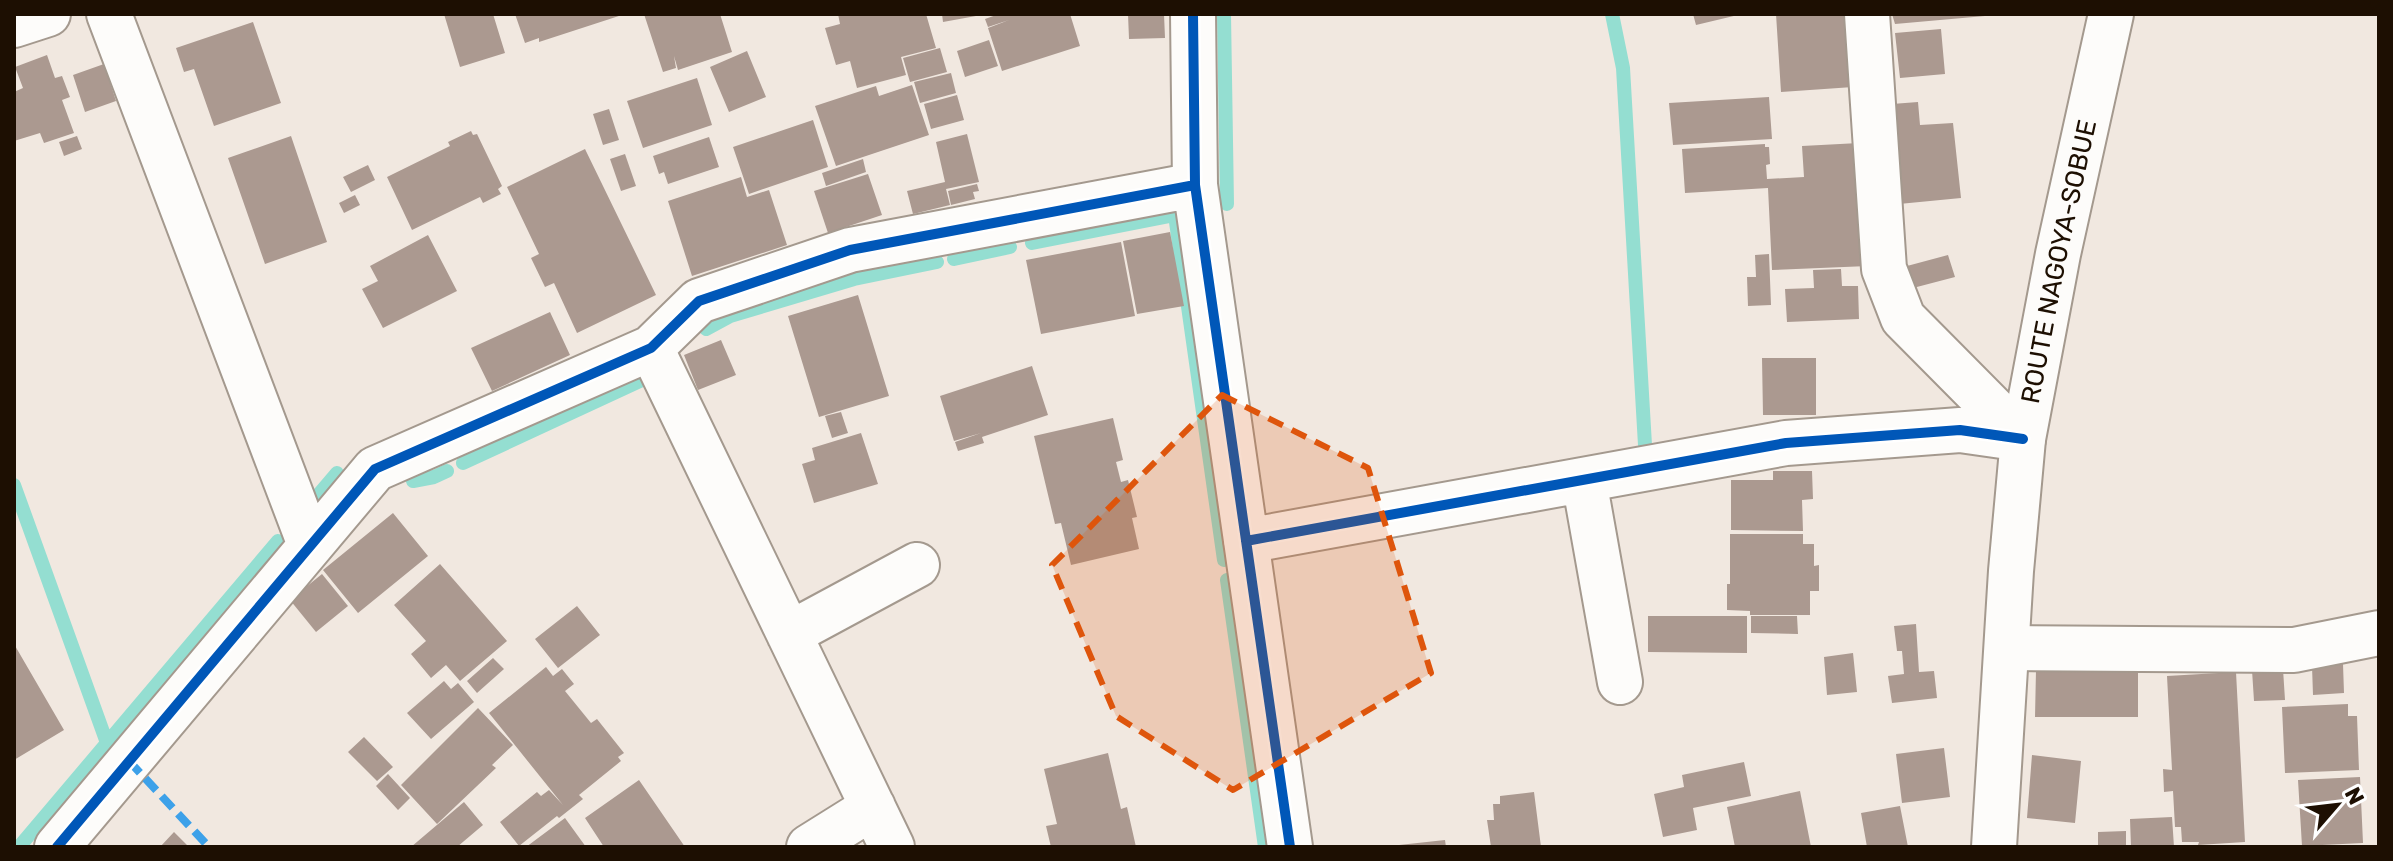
<svg xmlns="http://www.w3.org/2000/svg" width="2393" height="861" font-family="Rubik,sans-serif">
<style>
.lines{fill:none;stroke-linecap:round;stroke-linejoin:round}
.stream{stroke:#94ded1;stroke-width:14}
.building{fill:#ab9990}
.minor-casing{stroke:#a4998e;stroke-width:48}
.major-casing{stroke:#a4998e;stroke-width:48}
.minor{stroke:#fdfcfa;stroke-width:44}
.major{stroke:#fdfcfa;stroke-width:44}
.quiet{stroke:#3da1e9;stroke-width:8;stroke-dasharray:16 8;stroke-linecap:butt}
.cycleway-casing{stroke:#fff;stroke-width:15}
.cycleway{stroke:#0057b8;stroke-width:10}
.marked{fill:#de550c;fill-opacity:0.2;stroke:#de550c;stroke-width:6;stroke-dasharray:16 10;stroke-linejoin:round}
.labels{text-anchor:middle;stroke-width:8;stroke-linejoin:round;paint-order:stroke}
.street-label{font-size:26px;fill:#1d0f02;stroke:#fff}
</style>
<rect width="100%" height="100%" fill="#f1e8e0"/>
<g class="lines">
<path class="stream" d="M1224 14 1227 204
M1612 14 1623 68 1645 445
M1032 243 1175 215 1224 560
M954 259 1010 247
M706 329 730 316 854 279 937 262
M463 463 640 381
M413 481 434 477 447 471
M14 485 107 743
M314 500 337 473
M1227 580 1265 847
M19 847 278 541"/>
</g>
<path class="building" d="M444 14H493L505 53 460 67Z
M515 14H621L622 15 539 42V38L525 43Z
M644 14H720L732 52 678 70 674 56 676 68 663 72Z
M838 14H926L936 48 901 57 906 75 857 88 850 61 836 65 825 28 840 24Z
M942 14H975L976 16 943 22Z
M999 14H1070L1080 46 1002 71 988 28 1009 20 988 27 985 19Z
M1128 14H1164L1165 38 1129 39Z
M1693 14H1738V15L1696 25Z
M1776 14H1848L1853 87 1781 92Z
M1892 14H1984L1985 16 1895 24Z
M253 22 281 103 214 126 194 69 184 72 176 48Z
M1941 29 1945 74 1900 78 1895 33Z
M989 40 998 66 965 77 957 51Z
M940 48 947 72 910 82 903 58Z
M747 51 766 97 729 112 710 67Z
M47 55 55 78 62 76 70 97 62 100 74 133 44 143 40 133 14 141V92L23 88 15 67Z
M104 64 116 101 85 112 73 75Z
M951 73 956 93 920 103 914 82Z
M697 78 712 125 643 148 627 101Z
M912 85 929 135 836 166 815 106 876 86 879 96Z
M957 95 964 120 931 129 924 104Z
M1769 97 1772 139 1673 145 1669 103Z
M1918 102 1920 125 1953 123 1961 198 1899 204 1892 104Z
M609 109 619 140 603 145 593 114Z
M813 120 828 167 749 194 733 147Z
M471 131 473 135 477 134 502 186 498 189 501 194 483 203 480 197 412 230 387 177 450 146 448 142Z
M967 134 979 182 946 189 950 205 913 214 907 191 945 182 936 142Z
M77 136 82 149 64 156 59 142Z
M291 136 327 242 265 264 228 158Z
M709 137 719 167 668 184 664 172 659 174 653 156Z
M1859 143 1868 266 1772 270 1768 188 1685 193 1682 149 1765 144V147H1769L1770 164 1766 165 1767 179 1804 177 1802 146Z
M585 149 656 295 577 333 554 283 545 287 531 258 539 254 507 187Z
M625 154 636 186 621 191 610 159Z
M863 159 866 172 826 186 822 173Z
M368 165 375 180 351 192 343 177Z
M868 174 882 215 828 233 814 191Z
M741 177 747 197 769 190 787 245 692 276 668 201Z
M977 184 979 191 973 192 975 199 951 205 948 191Z
M355 195 360 205 344 213 339 203Z
M1170 232 1184 306 1137 314 1123 241Z
M428 235 457 291 383 328 362 289 378 281 370 266Z
M1121 242 1135 316 1041 334 1026 260Z
M1769 254 1771 305 1748 306 1747 277H1756L1755 255Z
M1948 255 1955 277 1913 288 1907 266Z
M1841 269 1842 286H1858L1859 319 1787 322 1785 289 1814 288 1813 270Z
M858 295 889 396 819 417 788 316Z
M550 312 570 355 492 391 471 348Z
M721 340 736 375 698 390 684 355Z
M1762 358H1816V415H1763Z
M1032 366 1048 415 982 437 984 443 958 451 955 442 981 433 954 441 940 396Z
M841 412 848 433 832 438 825 416Z
M1113 418 1123 460 1116 462 1121 482 1128 480 1137 517 1132 518 1139 549 1071 565 1061 523 1055 524 1034 436Z
M861 433 878 484 814 503 802 464 815 460 812 448Z
M1773 471H1812L1813 499 1802 500 1803 531 1731 530V480H1773Z
M393 513 428 556 358 613 323 570Z
M1730 534H1803V544H1814V566L1819 565V591H1810V615H1750V611L1727 610V584H1730Z
M440 564 507 641 460 681 446 665 431 678 411 654 426 641 394 605Z
M322 574 348 606 316 632 290 600Z
M577 606 600 635 558 668 535 639Z
M1648 616H1747V653L1648 652Z
M1751 616H1797L1798 634 1751 633Z
M1916 624 1919 672 1934 671 1937 698 1892 703 1888 676 1904 674 1902 651H1897L1894 626Z
M14 644 64 730 14 760Z
M1853 653 1857 692 1827 695 1824 657Z
M493 658 504 669 477 693 467 681Z
M2343 664 2344 693 2313 695 2312 666Z
M546 667 553 676 562 669 574 684 565 691 591 723 597 719 624 753 618 757 621 761 579 795 583 799 559 818 557 816 519 846 500 822 537 792 541 796 549 790 563 805 489 713Z
M2283 669 2285 700 2254 701 2252 670Z
M2036 670 2138 671V717H2035Z
M2236 672 2245 842 2198 845 2199 842H2182L2181 827H2175L2173 791 2164 792 2163 769 2172 770 2167 676Z
M444 681 451 689 458 683 474 702 431 739 407 713Z
M2348 704V716H2357L2359 770 2285 773 2282 707Z
M478 708 513 745 492 765 496 768 437 824 401 785Z
M364 737 393 767 377 781 348 752Z
M1944 748 1950 797 1902 803 1896 754Z
M1108 753 1121 809 1127 807 1136 847H1051L1046 826 1057 824 1044 769Z
M2032 755 2081 761 2075 823 2027 818Z
M1744 762 1751 796 1693 808 1697 830 1663 837 1654 794 1684 787 1682 775Z
M388 774 410 798 398 810 376 786Z
M2360 777 2363 843 2302 846 2298 780Z
M639 780 685 847H604L585 818Z
M1800 791 1811 847H1735L1727 807Z
M1534 792 1541 847H1491L1487 820H1494L1493 804H1500V796Z
M464 802 483 825 457 847H411Z
M1900 806 1908 847H1867L1861 813Z
M2172 817 2174 847H2131L2130 819Z
M565 818 586 847H526Z
M2126 831V847H2098V832Z
M174 832 189 847H160Z
M1445 840 1446 847H1399V845Z"/>
<g class="lines">
<defs>
<path id="minor" d="M109 14 310 545
M1193 14 1195 185 1290 847
M1867 14 1884 269 1903 318 2023 439
M14 25 48 14
M651 348 892 847
M1584 480 1620 682
M1246 541 1786 443 1960 430 2023 439
M789 634 917 565
M2008 648 2294 650 2379 633
M57 847 375 469 651 348 699 301 850 250 1195 185
M809 847 873 807"/>
<g id="major">
<path id="s1" d="M1994 847 2011 571 2023 439 2058 254 2111 14"/>
</g>
</defs>
<use href="#minor" class="minor-casing"/>
<use href="#major" class="major-casing"/>
<use href="#minor" class="minor"/>
<use href="#major" class="major"/>
<path class="quiet" d="M129 761 209 847"/>
<defs>
<path id="cycleway" d="M1193 14 1195 185 1290 847
M1246 541 1786 443 1960 430 2023 439
M57 847 375 469 651 348 699 301 850 250 1195 185"/>
</defs>
<use href="#cycleway" class="cycleway-casing"/>
<use href="#cycleway" class="cycleway"/>
</g>
<path class="marked" d="M1222 395 1368 468 1431 673 1233 790 1116 716 1052 565Z"/>
<g class="labels">
<g class="street-label">
<text dy="9" stroke="none"><textPath href="#s1" startOffset="590">ROUTE NAGOYA-SOBUE</textPath></text>
</g>
</g>
<rect width="2393" height="861" fill="none" stroke="#1d0f02" stroke-width="32"/>
<g transform="translate(2337 805) rotate(62)" stroke="#ffffff" stroke-width="6" paint-order="stroke">
<path d="M0-6L14 30L0 20L-14 30Z" fill="#1d0f02"/>
<text y="-12" font-size="22" font-weight="bold" text-anchor="middle" fill="#1d0f02">N</text>
</g>
</svg>
